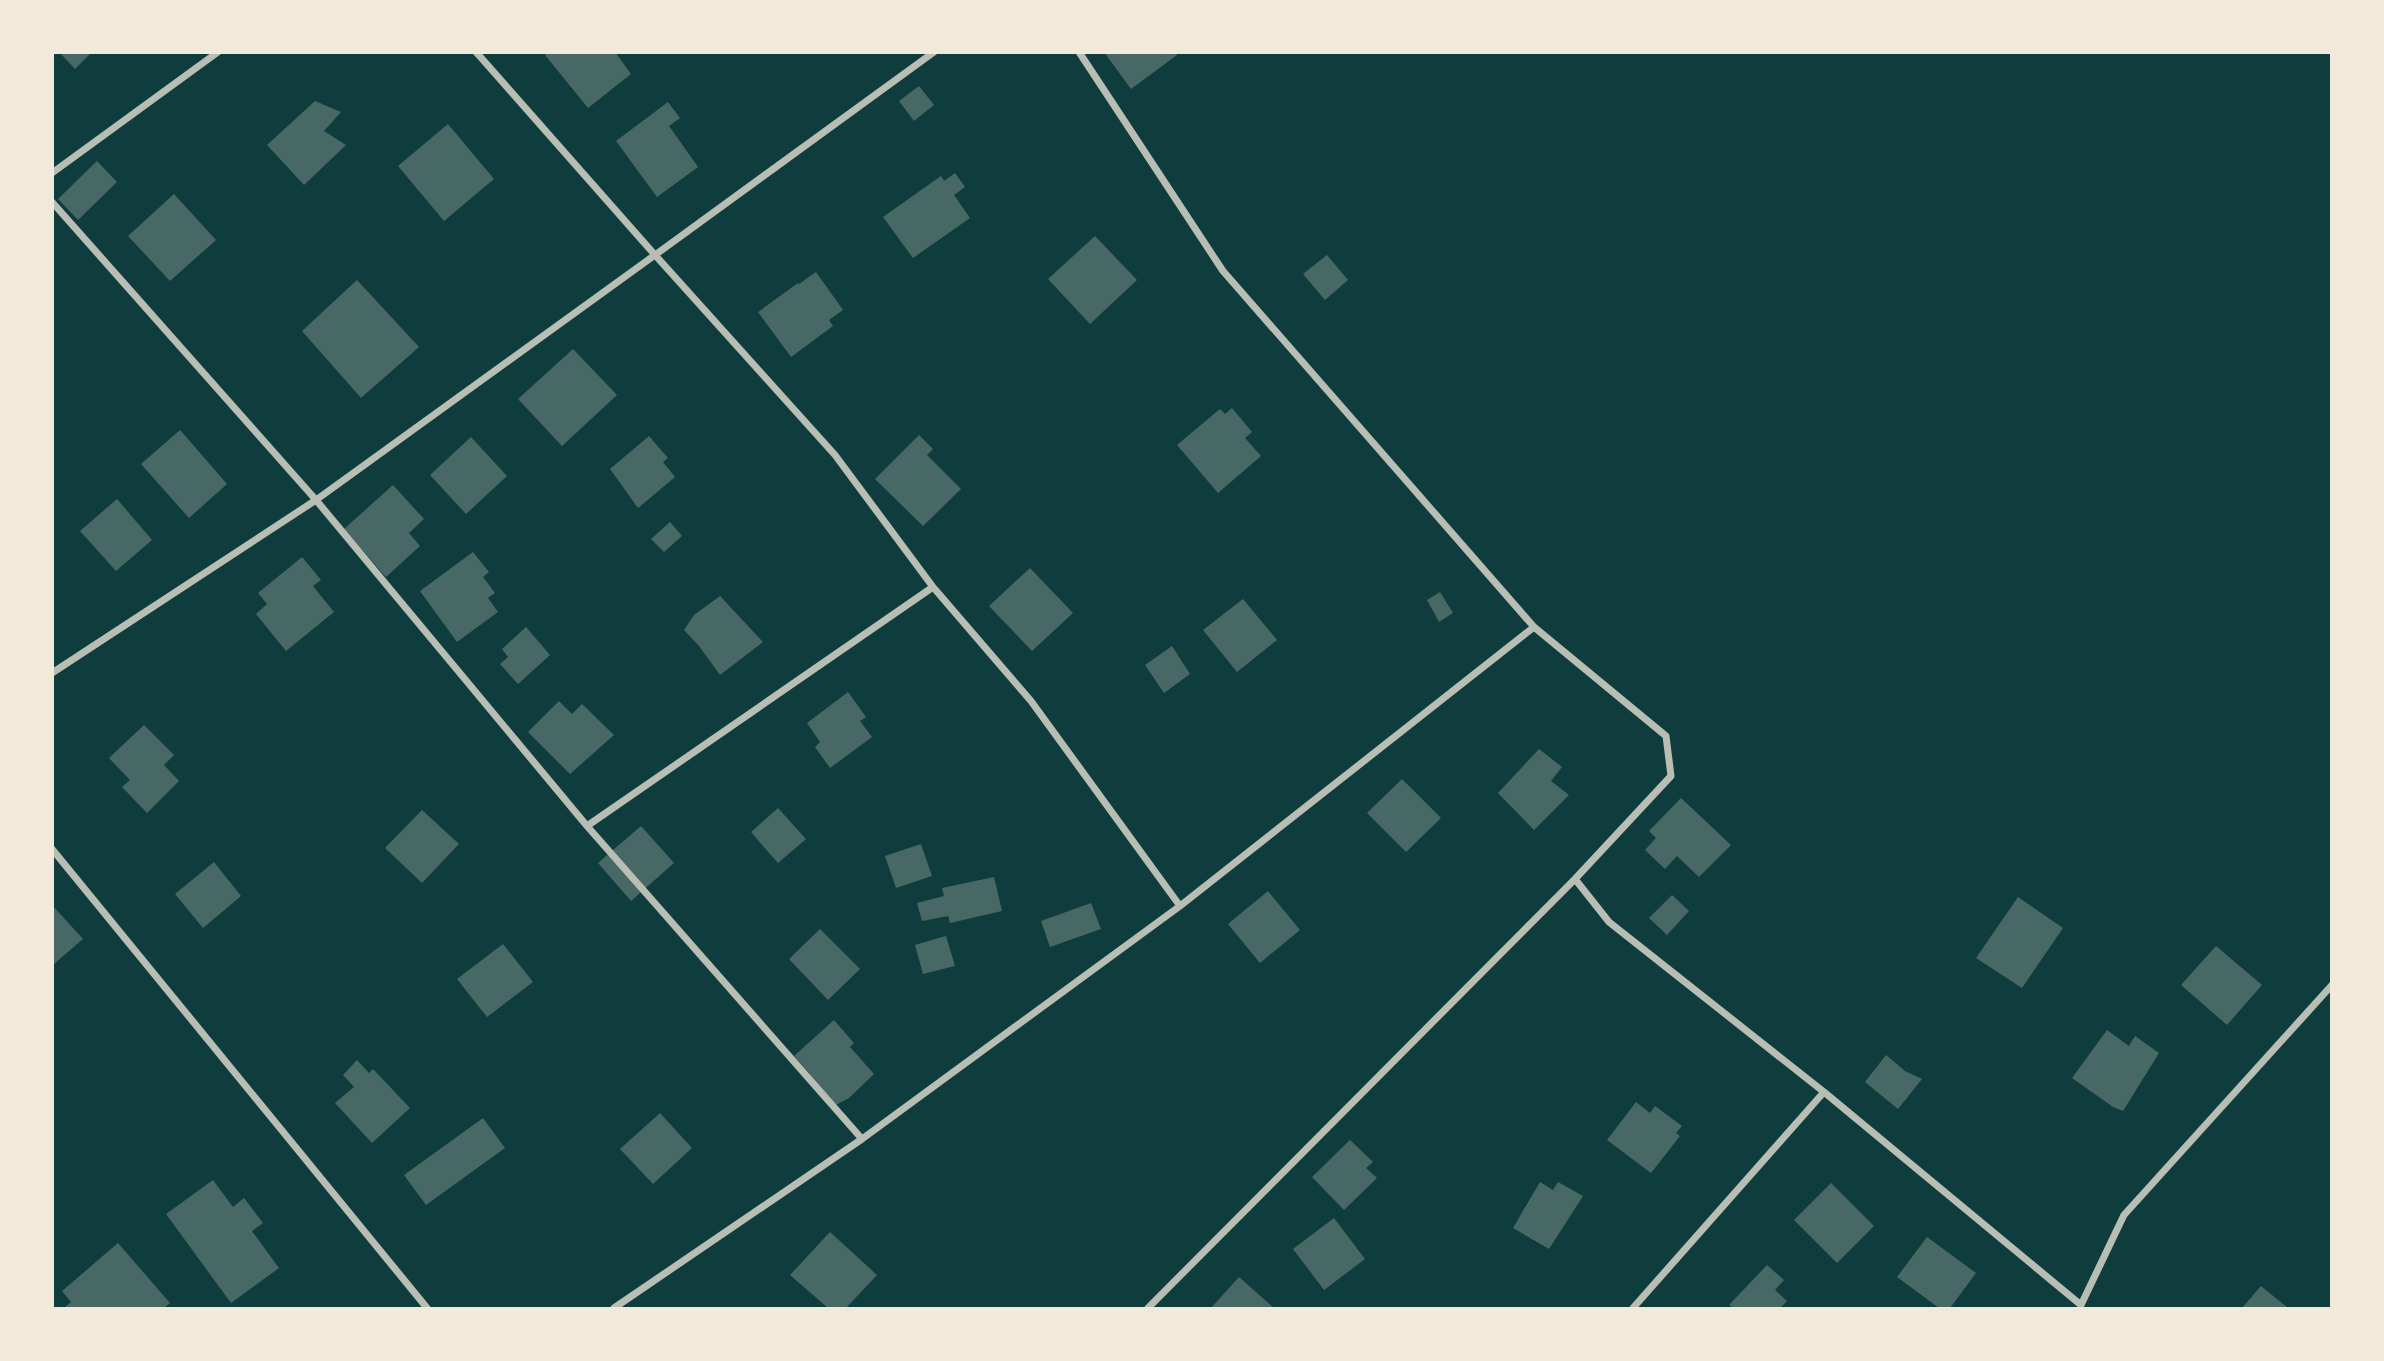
<svg xmlns="http://www.w3.org/2000/svg" width="2384" height="1361" font-family="Commissioner,sans-serif">
<style>
.building{fill:#486865}
.lines{fill:none;stroke-linecap:round;stroke-linejoin:round}
.minor{stroke:#b8beb3;stroke-width:7}
</style>
<rect width="100%" height="100%" fill="#0f3d3e"/>
<path class="building" d="M59 52H92L75 69Z
M548 52H615L631 74 588 108 545 55Z
M1104 52H1175L1177 55 1131 89Z
M919 86 934 105 914 121 899 101Z
M315 101 341 112 324 131 346 145 304 185 267 145Z
M668 102 680 118 669 126 698 167 657 197 616 141Z
M448 124 494 179 444 221 398 166Z
M97 161 117 182 78 220 58 199Z
M955 173 965 187 954 195 970 218 913 258 883 217 941 176 944 181Z
M174 194 216 240 170 281 128 236Z
M1095 236 1137 280 1090 324 1048 279Z
M1327 255 1348 280 1325 300 1303 274Z
M816 272 843 310 829 320 833 326 791 357 758 312 798 283 799 284Z
M357 280 419 347 361 398 302 331Z
M573 349 617 395 562 446 518 399Z
M1232 408 1252 432 1245 438 1261 456 1218 493 1177 445 1220 409 1225 414Z
M180 430 227 484 189 518 141 464Z
M919 435 933 449 927 455 961 489 923 526 875 479Z
M649 436 668 458 663 462 675 477 638 508 610 469Z
M471 437 507 476 466 514 430 475Z
M393 485 424 519 409 533 420 546 386 577 344 529Z
M117 499 152 540 116 571 80 531Z
M670 522 682 536 664 552 651 539Z
M473 552 489 572 483 577 495 593 488 598 498 612 457 642 420 591Z
M302 557 321 580 313 586 334 612 286 651 256 614 267 604 258 593Z
M1030 568 1073 613 1032 651 989 606Z
M1440 592 1453 613 1439 622 1427 600Z
M720 596 763 642 720 675 699 646 684 630 694 615Z
M1243 599 1277 640 1237 672 1203 630Z
M526 627 550 655 518 684 500 664 508 657 502 649Z
M1172 646 1190 674 1164 693 1145 665Z
M848 692 866 717 860 721 872 737 830 768 815 747 820 742 807 723Z
M559 701 572 714 582 704 614 735 570 774 528 732Z
M144 725 174 755 164 765 179 781 147 813 122 787 130 780 109 758Z
M1539 749 1562 767 1551 781 1569 795 1534 830 1498 793Z
M1402 779 1441 818 1406 852 1367 813Z
M1681 798 1731 845 1699 877 1677 856 1665 869 1645 850 1656 838 1649 831Z
M778 808 806 839 778 863 751 832Z
M422 810 459 844 422 883 385 848Z
M641 826 674 863 631 901 598 863Z
M921 844 932 876 896 888 885 856Z
M214 862 241 896 203 928 175 894Z
M994 877 1002 911 950 923 948 916 922 921 917 903 944 896 942 888Z
M1268 891 1300 930 1260 963 1228 924Z
M1672 895 1689 911 1667 935 1649 918Z
M2018 897 2063 928 2022 988 1976 958Z
M1091 903 1101 929 1050 947 1041 921Z
M52 905 83 939 54 964 52 963Z
M820 929 860 969 828 1000 789 959Z
M946 936 955 966 923 974 915 945Z
M503 944 533 982 487 1017 457 979Z
M2216 946 2262 985 2227 1025 2181 985Z
M834 1020 854 1043 850 1047 874 1074 849 1098 832 1107 806 1077 810 1074 794 1056Z
M2107 1030 2129 1046 2135 1036 2159 1053 2123 1111 2113 1107 2072 1078Z
M1886 1055 1905 1071 1922 1079 1898 1109 1865 1082Z
M357 1060 369 1073 373 1069 410 1108 372 1143 335 1103 354 1087 343 1075Z
M1636 1102 1650 1113 1655 1106 1682 1126 1676 1133 1680 1136 1651 1173 1607 1140Z
M660 1113 692 1148 653 1184 620 1149Z
M483 1118 505 1148 426 1205 404 1175Z
M1350 1140 1373 1162 1366 1168 1377 1178 1344 1210 1312 1177Z
M213 1180 233 1207 244 1198 263 1223 252 1231 279 1268 231 1303 166 1214Z
M1540 1182 1553 1190 1558 1182 1583 1196 1549 1249 1513 1228Z
M1831 1183 1874 1226 1837 1263 1794 1220Z
M1334 1218 1365 1259 1324 1290 1293 1249Z
M830 1232 877 1275 846 1308H828L790 1275Z
M1927 1237 1976 1273 1950 1308H1939L1897 1277Z
M118 1243 170 1303 164 1308H64L71 1302 62 1291Z
M1767 1265 1784 1280 1775 1290 1787 1301 1780 1308H1733L1729 1305Z
M1239 1277 1274 1308H1211Z
M2261 1286 2288 1308H2242Z"/>
<g class="lines">
<path class="minor" d="M476 52 655 255 934 52
M1079 52 1223 271 1534 627
M52 173 218 52
M52 202 316 500 52 673
M933 587 1031 701 1180 906
M587 826 933 587 835 455 655 255 316 500 587 826 862 1139
M52 849 427 1308
M614 1308 862 1139 1180 906 1534 627 1666 736 1671 776 1575 879 1609 922 1824 1092 2081 1305 2124 1215 2332 985
M1148 1308 1575 879
M1633 1308 1824 1092"/>
</g>
<rect width="2384" height="1361" fill="none" stroke="#f1e9da" stroke-width="108"/>
</svg>
